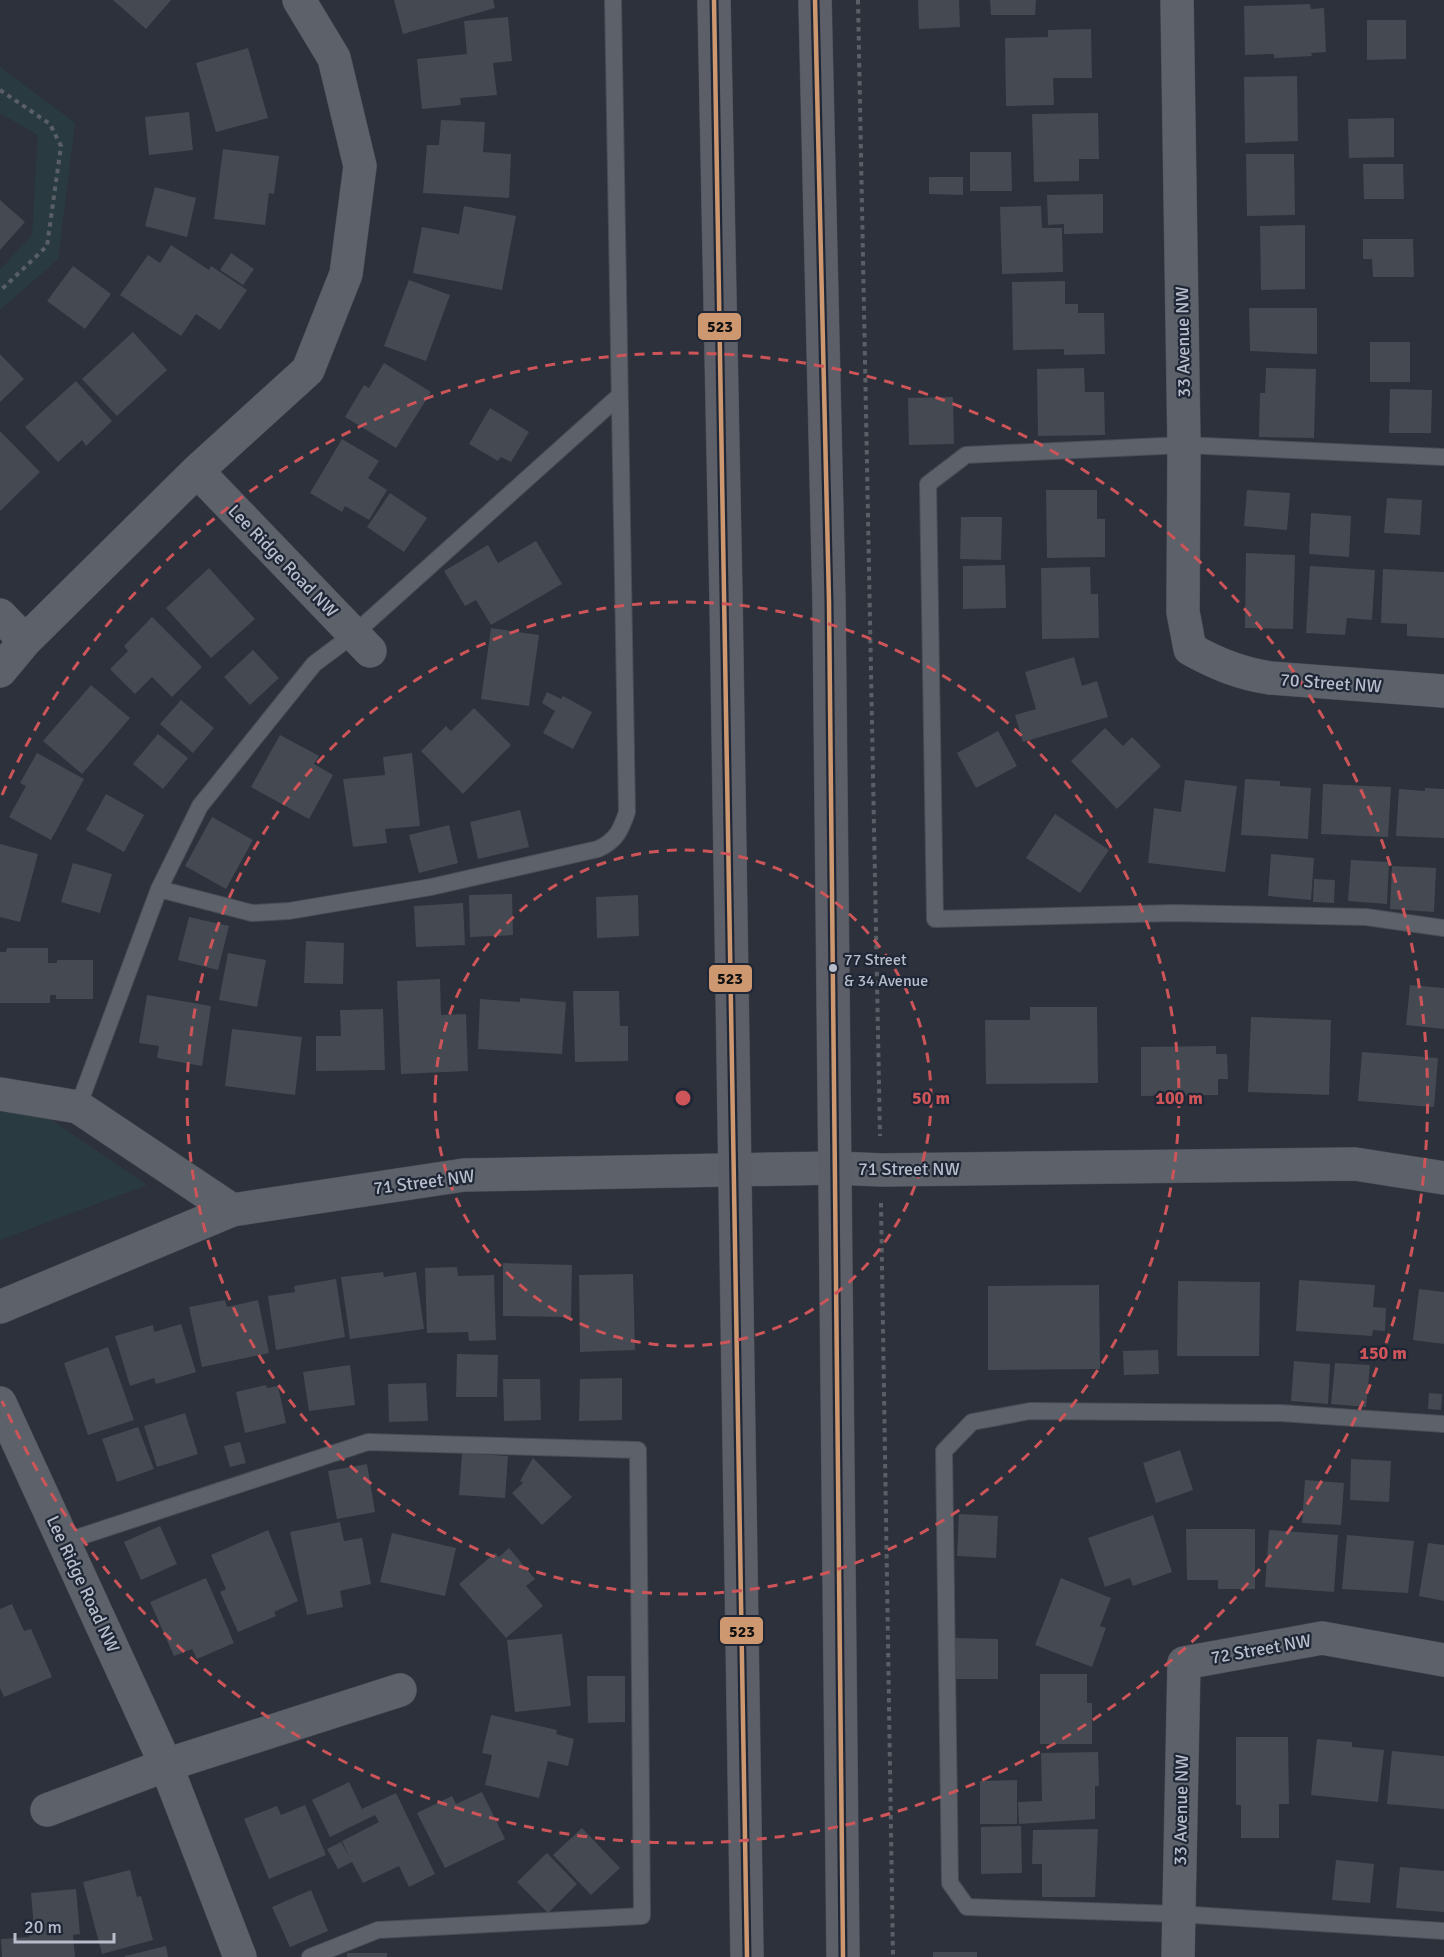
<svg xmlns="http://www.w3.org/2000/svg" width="1444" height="1957" font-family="Signika,sans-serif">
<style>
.green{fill:#293b41}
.building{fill:#454952}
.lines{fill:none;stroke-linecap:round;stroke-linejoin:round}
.service-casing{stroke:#494c54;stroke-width:18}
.minor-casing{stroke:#494c54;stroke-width:34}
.tertiary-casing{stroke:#494c54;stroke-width:34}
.secondary-casing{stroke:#494c54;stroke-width:34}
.path{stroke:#5a5f66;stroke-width:4;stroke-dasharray:4.5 4.5;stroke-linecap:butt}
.service{stroke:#5d6169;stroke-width:16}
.minor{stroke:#5d6169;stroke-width:33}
.tertiary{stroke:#5d6169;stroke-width:33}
.secondary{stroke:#5c5f67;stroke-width:33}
.bus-1-casing{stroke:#1f2736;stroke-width:9}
.bus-1{stroke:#cd976f;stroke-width:4.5}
.ring{fill:none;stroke:#cd5559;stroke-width:3;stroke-dasharray:10 8}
.bus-dot{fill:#b8bdcb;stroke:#1f2736;stroke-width:2}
.labels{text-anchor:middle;stroke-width:4.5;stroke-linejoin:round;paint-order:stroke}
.bus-label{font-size:16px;fill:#b8bdcb;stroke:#1f2736;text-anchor:start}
.street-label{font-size:18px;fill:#b8bdcb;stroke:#1f2736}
.centre{fill:#cd5559;stroke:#1f2736;stroke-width:3}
.ring-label{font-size:18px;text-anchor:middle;font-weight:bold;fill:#cd5559;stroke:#1f2736;stroke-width:4.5;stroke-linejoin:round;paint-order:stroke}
.line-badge{stroke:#1f2736;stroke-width:2}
.pale-badge-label{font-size:16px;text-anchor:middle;font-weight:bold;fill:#111}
</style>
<rect width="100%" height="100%" fill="#2c313b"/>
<path class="green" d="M0 67 75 123 58 259 0 310V270L32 235 38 135 0 113Z
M0 1108 38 1111 147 1185 0 1240Z"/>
<path class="building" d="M113 0H171L146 29Z
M394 0H493L495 8 403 34Z
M918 0H959L960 27 919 29Z
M990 0H1036L1035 15H991Z
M1310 4 1311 9 1324 8 1326 52 1311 53 1312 56 1274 58V54L1245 55 1244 6Z
M508 17 512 61 493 63 497 95 460 98 461 105 422 109 417 59 467 54 464 21Z
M1367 20H1406V59L1367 60Z
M1091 29 1092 78H1053L1054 105 1006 106 1005 38 1048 37V30Z
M248 48 268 118 216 132 196 63Z
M1297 76 1298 141 1245 143 1244 77Z
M189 112 193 150 149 155 145 117Z
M1098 113 1099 159H1079V181L1034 182 1032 114Z
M1394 118V157L1349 158 1348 119Z
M441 120 485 122 483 152 511 154 509 198 423 193 427 145H439Z
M223 149 279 156 274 194 269 193 265 225 214 219Z
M970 152H1011L1012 191H970Z
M1246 154H1294L1295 215 1247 216Z
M1363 164H1403L1404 199H1364Z
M929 177H963V195L929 194Z
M155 187 196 198 187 237 145 226Z
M1103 194V233L1064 234V224L1048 225 1047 195Z
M0 200 25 222 0 250Z
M464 206 516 216 502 290 413 273 422 227 459 234Z
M1041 206 1042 228H1062L1063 272 1002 274 1000 207Z
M1305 225V289L1261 290 1260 226Z
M1363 239H1413L1414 277H1373L1372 259H1363Z
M171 245 209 270 211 266 247 290 220 330 196 314 181 336 120 295 148 255 160 263Z
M231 253 254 269 243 285 220 270Z
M73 266 111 294 85 329 47 301Z
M409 280 450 295 426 361 384 346Z
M1065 281V304H1078V313H1104L1105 354 1064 355V349L1013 350 1012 282Z
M1249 308H1317V354L1250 351Z
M133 332 167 370 117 416 82 379Z
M1370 342H1410V382H1370Z
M0 354 24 379 0 402Z
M384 363 431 392 396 448 345 417 364 385 369 388Z
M1084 368 1085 392H1104L1105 435 1038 436 1037 369Z
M1266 368 1316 369 1314 438 1259 437 1260 393H1265Z
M76 381 112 421 86 446 82 440 58 462 25 427Z
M1390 389 1432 390 1431 433H1389Z
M953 397 954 444 909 445 908 398Z
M490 408 529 432 511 462 501 457 498 461 469 444Z
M0 431 40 472 0 511Z
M342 439 379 461 368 478 387 490 369 520 345 506 342 512 310 493Z
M1046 490H1097V519H1105V557L1047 558Z
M1247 490 1290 493 1287 530 1244 526Z
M390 493 427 518 404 552 367 527Z
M1387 498 1422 500 1420 535 1384 533Z
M1311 513 1351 516 1349 557 1309 554Z
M961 517H1002L1001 560 960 559Z
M536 541 562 584 491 625 476 600 465 606 444 571 488 545 498 563Z
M1246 553 1295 555 1293 629 1245 628Z
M1005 565 1006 608 963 609V566Z
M1310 566 1375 570 1372 620 1347 618 1345 635 1306 633Z
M1090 567 1091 594H1098L1099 638 1042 639 1041 568Z
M209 568 255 619 211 658 166 608Z
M1383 569 1444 572V638L1407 636V624L1381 623Z
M152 617 202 667 172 697 152 677 135 694 110 669 128 651 124 646Z
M491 628 539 635 529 706 481 699Z
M253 650 279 678 250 705 224 677Z
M1074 657 1082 686 1097 681 1108 717 1023 742 1015 715 1036 709 1025 672Z
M91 685 130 718 82 774 43 741Z
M547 692 561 699 563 696 592 712 573 749 543 733 555 711 542 703Z
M181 700 214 728 193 753 160 724Z
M474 708 511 745 463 794 421 751 446 726 451 731Z
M1105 728 1123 746 1132 737 1161 766 1117 809 1071 761Z
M998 731 1017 766 976 788 957 753Z
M158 734 188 758 163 789 133 764Z
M280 735 319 756 314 764 333 775 309 819 251 787Z
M37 753 84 779 51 840 9 817 26 786 20 783Z
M412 753 420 826 385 829 387 843 353 847 343 779 385 775 383 757Z
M1245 779 1280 781V786L1311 788 1308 839 1241 835Z
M1185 780 1237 786 1225 872 1148 863 1154 808 1181 812Z
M1323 784 1391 787 1388 837 1321 834Z
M1425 788 1444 789V838L1396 836 1399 789 1425 791Z
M106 794 144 815 124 852 86 830Z
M520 810 529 847 478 859 470 822Z
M1055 814 1109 850 1080 893 1026 858Z
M212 817 253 840 226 889 185 866Z
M449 825 458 863 419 873 409 835Z
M0 844 38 854 20 922 0 917Z
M1271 854 1314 858 1311 900 1268 896Z
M1351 860 1389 862 1387 904 1348 901Z
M73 863 112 874 100 913 61 902Z
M1392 866 1436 868 1434 912 1390 909Z
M1314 879 1335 880 1334 903 1313 902Z
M512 894 513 935 470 937 469 895Z
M638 895 639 936 597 938 596 897Z
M463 903 465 945 416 947 414 906Z
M189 917 229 926 218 970 178 960Z
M306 941 344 943 343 984 304 983Z
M7 948H48V963H57V960H93V999H56V995H50V1003H0V952H6Z
M228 953 266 960 257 1007 219 1000Z
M440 979 441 1015 466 1014 468 1071 401 1074 397 981Z
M1410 985 1444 988V1029L1406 1025Z
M573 991H619L620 1026H628V1061L575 1062Z
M147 995 211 1006 202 1066 157 1058 159 1046 139 1043Z
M520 998 566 1002 562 1054 478 1049 480 999 520 1002Z
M1030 1007H1097L1098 1083 986 1084 985 1020H1030Z
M383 1009 385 1070 316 1071V1036H341L340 1010Z
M1251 1017 1331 1020 1329 1095 1248 1092Z
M232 1029 302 1037 295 1095 225 1086Z
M1216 1046V1054H1227L1228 1079H1218V1095L1141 1096V1047Z
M1362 1052 1438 1058 1434 1107 1358 1101Z
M503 1263 572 1265 571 1317 503 1316Z
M457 1267 458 1276 494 1275 496 1340 469 1341 468 1332 427 1333 425 1268Z
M383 1272 384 1277 416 1272 424 1329 350 1339 341 1277Z
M633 1274 635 1350 580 1352 579 1275Z
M336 1279 345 1337 276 1350 268 1296 295 1292 294 1286Z
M1299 1280 1375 1285 1373 1307 1386 1308 1385 1331 1373 1330 1372 1336 1296 1331Z
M1178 1281 1260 1282 1259 1356H1177Z
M1099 1285 1100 1369 988 1370V1286Z
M1419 1289 1444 1292V1344L1413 1340Z
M225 1300 227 1307 258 1300 269 1353 202 1367 189 1307Z
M181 1324 196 1372 156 1384 154 1378 130 1386 115 1336 153 1325 154 1332Z
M108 1347 134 1420 88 1435 64 1363Z
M1158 1350 1159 1374 1124 1375 1123 1351Z
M457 1354 498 1355 497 1397H456Z
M1294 1361 1330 1364 1328 1404 1291 1401Z
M1335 1363 1370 1365 1366 1407 1331 1404Z
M350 1365 355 1405 309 1411 303 1372Z
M622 1378V1420L579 1421 580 1379Z
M503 1379H540L541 1420 504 1421Z
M426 1383 428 1421 389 1422 388 1384Z
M266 1385 267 1388 278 1386 286 1423 245 1433 236 1392Z
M1429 1393 1442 1394 1441 1410 1428 1409Z
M185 1413 198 1454 157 1467 144 1426Z
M138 1427 154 1469 117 1482 102 1439Z
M240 1442 246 1463 230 1467 224 1446Z
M1180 1450 1193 1490 1156 1503 1143 1463Z
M462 1453 508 1456 505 1498 459 1495Z
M533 1458 572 1497 542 1525 512 1493 523 1483 520 1481Z
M1351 1459 1391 1461 1389 1502 1350 1500Z
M367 1464 375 1512 337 1519 328 1471Z
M1305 1480 1344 1483 1341 1525 1302 1523Z
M959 1514 998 1516 996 1558 957 1556Z
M1153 1515 1172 1572 1133 1586 1130 1578 1105 1587 1088 1538Z
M340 1522 344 1541 362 1538 371 1584 340 1591 343 1607 307 1615 290 1532Z
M160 1526 177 1564 141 1580 124 1542Z
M1186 1529H1255V1589H1218V1580H1187Z
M268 1530 298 1601 274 1612 276 1616 238 1632 220 1592 226 1589 211 1555Z
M1269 1530 1338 1535 1334 1592 1265 1587Z
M392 1533 456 1548 445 1596 380 1582Z
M1347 1535 1414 1541 1408 1593 1342 1589Z
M1428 1543 1444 1545V1601L1419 1596Z
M509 1548 535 1579 526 1586 543 1606 506 1638 459 1584 495 1553 499 1557Z
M206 1578 234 1643 197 1659 192 1649 174 1656 150 1602Z
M1061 1578 1111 1598 1100 1626 1106 1628 1092 1667 1035 1645Z
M12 1604 24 1631 31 1629 52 1677 4 1697 0 1688V1609Z
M562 1634 571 1706 515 1712 507 1640Z
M955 1638 998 1639V1679H955Z
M1040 1674H1087V1703H1092V1744H1040Z
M587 1676H625V1722L588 1723Z
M491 1715 557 1730 556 1734 574 1739 568 1766 548 1761 539 1798 485 1785 492 1755 482 1753Z
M1236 1737H1288L1289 1804H1279V1838H1241V1805H1236Z
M1317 1739 1352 1742V1747L1384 1750 1378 1802 1311 1795Z
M1392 1751 1444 1756V1809L1387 1804Z
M1098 1752 1099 1786H1095V1819L1019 1824 1018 1802 1042 1801 1041 1753Z
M1017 1780V1824H980V1781Z
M349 1782 362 1809 396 1793 435 1874 409 1887 399 1866 363 1883 352 1862 338 1869 327 1849 341 1842 349 1856 342 1841 379 1822 375 1815 330 1837 312 1800Z
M482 1792 505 1839 445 1868 417 1813 452 1796 456 1804Z
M305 1805 326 1855 269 1879 244 1819 277 1806 281 1815Z
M1021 1826 1022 1873 981 1874V1827Z
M582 1828 620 1868 591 1895 553 1855Z
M1098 1829 1095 1897H1042V1864H1032L1033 1830Z
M547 1853 577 1884 548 1913 517 1882Z
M1336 1860 1374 1864 1370 1903 1332 1900Z
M1400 1867 1444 1871V1912L1396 1908Z
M130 1870 137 1897 141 1896 153 1940 102 1954 83 1882Z
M76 1889 80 1934 73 1935 75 1957H2L1 1939 29 1937V1929H34L31 1893Z
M311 1890 328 1931 290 1947 272 1907Z
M166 1946 168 1957H125V1956Z
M933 1952H977V1957H933Z
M347 1953H387V1957H347Z"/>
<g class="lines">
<defs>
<path id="service" d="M1444 457 1184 445 966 455 928 484 935 919 1174 913 1366 917 1444 928
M159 889 252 913 289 911 431 887 598 849C616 841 621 830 627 812L613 0
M78 1107 159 889 200 806 314 664 354 634 618 397
M1444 1424 1280 1413 1030 1411 972 1422 944 1451 950 1883 967 1907 1178 1914 1444 1931
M64 1542 368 1442 638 1450 642 1916 378 1930 310 1957"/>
<path id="minor" d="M1177 0 1184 445 1183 612 1190 649C1217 664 1239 673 1270 678L1444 691
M197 471 370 651
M0 615 25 641
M0 671 25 641 197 471 308 370 346 274 360 166 334 58 299 0
M0 1094 78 1107 232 1210
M0 1403 166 1765 240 1957
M47 1810 166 1765 400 1690
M1178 1957 1184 1663 1322 1638 1444 1660"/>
<path id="tertiary" d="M0 1307 232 1210 464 1175 835 1168 883 1170 1355 1164 1444 1178"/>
<path id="secondary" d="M714 0 726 598 747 1957
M815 0 829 602 843 1957"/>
</defs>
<use href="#service" class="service-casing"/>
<use href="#minor" class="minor-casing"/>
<use href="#tertiary" class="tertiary-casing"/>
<use href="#secondary" class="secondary-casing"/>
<path class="path" d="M858 0 880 1136
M0 90 50 124 61 146 47 246 0 291
M881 1203 893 1957"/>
<use href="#service" class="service"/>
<use href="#minor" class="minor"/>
<use href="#tertiary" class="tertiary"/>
<use href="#secondary" class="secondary"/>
<defs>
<path id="bus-1" d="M714 0 747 1957
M815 0 829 602 843 1957"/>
</defs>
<use href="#bus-1" class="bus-1-casing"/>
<use href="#bus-1" class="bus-1"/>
</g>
<g class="ring">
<circle cx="683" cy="1098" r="248"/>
<circle cx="683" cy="1098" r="496"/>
<path d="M2 795A745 745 0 1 1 2 1401"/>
</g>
<circle class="bus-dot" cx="833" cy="968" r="5"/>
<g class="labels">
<g class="bus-label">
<text x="844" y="965">77 Street<tspan x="844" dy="21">&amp; 34 Avenue</tspan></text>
</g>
<g class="street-label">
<text transform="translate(1183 342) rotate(-91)" y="6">33 Avenue NW</text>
<text transform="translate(283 561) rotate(46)" y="6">Lee Ridge Road NW</text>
<text transform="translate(1331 683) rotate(4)" y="6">70 Street NW</text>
<text x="909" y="1175">71 Street NW</text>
<text transform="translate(424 1182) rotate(-7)" y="6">71 Street NW</text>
<text transform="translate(83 1584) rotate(65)" y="6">Lee Ridge Road NW</text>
<text transform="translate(1261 1649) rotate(-10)" y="6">72 Street NW</text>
<text transform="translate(1181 1810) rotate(-89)" y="6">33 Avenue NW</text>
</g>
</g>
<circle cx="683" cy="1098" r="9" class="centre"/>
<g class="ring-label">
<text x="931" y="1104">50 m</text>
<text x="1179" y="1104">100 m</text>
<text x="1383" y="1359">150 m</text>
</g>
<g class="line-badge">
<rect x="697" y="312" width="45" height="29" rx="6" fill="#cd976f"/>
<rect x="708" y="964" width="45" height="29" rx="6" fill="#cd976f"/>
<rect x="719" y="1616" width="45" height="29" rx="6" fill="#cd976f"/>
</g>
<g class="pale-badge-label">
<text x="720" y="332">523</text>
<text x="730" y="984">523</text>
<text x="742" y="1637">523</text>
</g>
<path d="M15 1933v9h99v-9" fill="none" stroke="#b8bdcb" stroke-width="3"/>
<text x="24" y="1933" font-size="18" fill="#b8bdcb" stroke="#1f2736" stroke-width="4.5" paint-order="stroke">20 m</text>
</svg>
